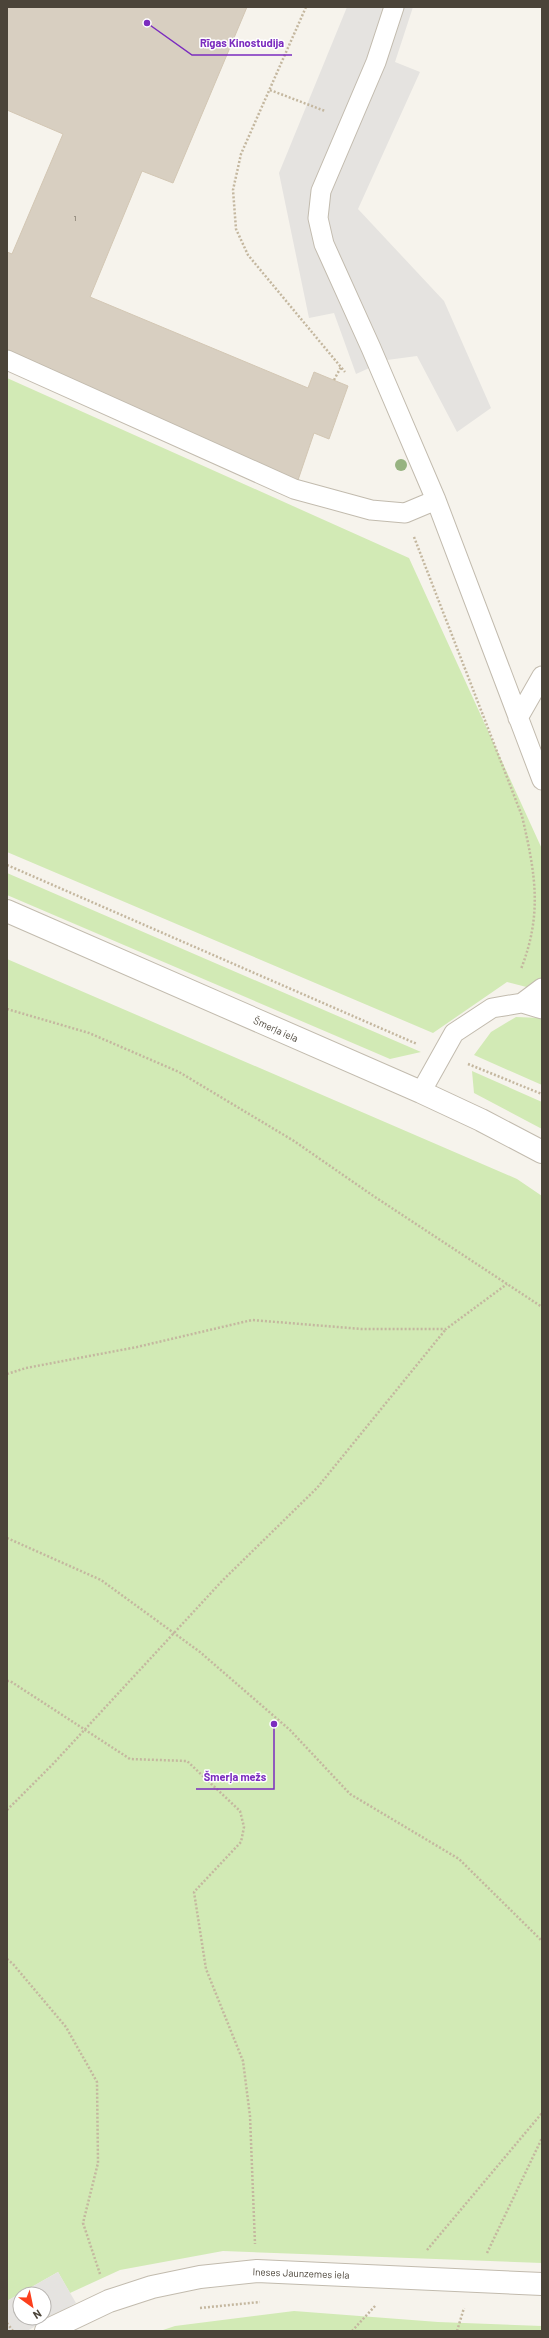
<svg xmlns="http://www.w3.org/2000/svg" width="549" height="2338" font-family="Barlow,sans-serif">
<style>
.green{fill:#d2eab5}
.parking{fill:#e5e3e0;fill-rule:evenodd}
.building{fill:#d8cfc1;stroke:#d3c7b4}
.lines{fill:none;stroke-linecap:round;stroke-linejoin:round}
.service-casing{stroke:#c2bbae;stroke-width:21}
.minor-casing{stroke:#c2bbae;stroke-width:24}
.tertiary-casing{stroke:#c2bbae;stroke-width:24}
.path{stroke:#c4b79f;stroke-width:2.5;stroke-dasharray:2 2;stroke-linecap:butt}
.service{stroke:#fff;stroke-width:19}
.minor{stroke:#fff;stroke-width:22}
.tertiary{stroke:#fff;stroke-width:22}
.tree{fill:#97b381}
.labels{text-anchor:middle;stroke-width:3;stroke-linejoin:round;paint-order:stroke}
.number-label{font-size:8px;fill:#6e675b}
.street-label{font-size:10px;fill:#4b4439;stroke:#fff}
.leader{fill:none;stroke:#7b2cbf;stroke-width:1.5}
.callout-dot{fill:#7b2cbf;stroke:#fff;stroke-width:1.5}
.callout-label{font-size:11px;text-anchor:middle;font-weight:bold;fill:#7b2cbf;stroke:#fff;stroke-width:3;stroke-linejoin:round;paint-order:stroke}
</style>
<rect width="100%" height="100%" fill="#f6f3ec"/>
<path class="green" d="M7 378 409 558 542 849V991L507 982 433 1033 7 852Z
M7 873 421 1052 390 1059 7 895Z
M7 959 517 1179 542 1196V2263L223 2251 120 2270 70 2293 58 2272 7 2301Z
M516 1017 542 1018V1085L474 1055 491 1032Z
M472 1071 542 1102V1129L474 1093Z
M294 2311 438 2322 542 2326V2331H160L175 2326Z"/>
<path class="parking" d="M347 7H413L395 62 420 72 358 209 444 301 491 408 457 432 417 356 387 360 356 374 334 313 309 318 279 173Z
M58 2272 76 2303 27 2331H7V2301ZM20 2294H44V2318H20Z"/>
<path class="building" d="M7 7H247L173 183 142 171 90 297 308 388 314 372 348 386 329 439 314 433 297 483 7 349V252L12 254 63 134 7 110Z"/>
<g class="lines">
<defs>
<path id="service" d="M394 7 376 62 321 191 318 218 324 244 371 348 436 500 542 780
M7 360 294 489 371 510 405 513 436 500
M518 718 542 676
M522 1003 542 988
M421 1092 454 1033 492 1008 522 1003 542 1009"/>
<path id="minor" d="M46 2331 109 2301 152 2287 200 2277 257 2271 542 2284"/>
<path id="tertiary" d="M7 911 421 1092 481 1120 542 1152"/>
</defs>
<use href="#service" class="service-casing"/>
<use href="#minor" class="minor-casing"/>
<use href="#tertiary" class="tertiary-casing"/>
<path class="path" d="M306 7 241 154 233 190 236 229 248 255 345 372
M270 90 325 111
M334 380 341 367
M414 537 522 816C535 872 543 913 521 969
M7 865 417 1044
M7 1009 89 1033 179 1072 294 1141 372 1195 542 1307
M468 1064 542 1094
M7 1374 26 1368 137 1347 252 1320 362 1329H446L507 1284
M7 1538 101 1580 200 1652 290 1730 350 1794 459 1859 542 1941
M7 1681H10L130 1759 187 1761 240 1811 244 1827 241 1842 194 1892 206 1969 243 2061 250 2116 255 2244
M7 1810 52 1765 222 1581 317 1488 446 1329
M7 1959 13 1964 66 2027 97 2082 98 2163 83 2223 100 2274
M427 2250 542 2113
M487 2253 542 2138
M200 2308 260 2302
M7 2323 13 2331
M352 2331 376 2305
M457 2331 464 2308"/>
<use href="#service" class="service"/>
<use href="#minor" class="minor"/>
<use href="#tertiary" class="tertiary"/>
</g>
<circle class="tree" cx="401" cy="465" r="6"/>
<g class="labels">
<g class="number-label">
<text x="75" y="221">1</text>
</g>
<g class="street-label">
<text transform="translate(276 1029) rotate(24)" y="4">Šmerļa iela</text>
<text transform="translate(301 2273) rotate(2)" y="4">Ineses Jaunzemes iela</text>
</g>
</g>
<path class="leader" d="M147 23L192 55H292M274 1724L274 1789H196"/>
<g class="callout-dot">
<circle cx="147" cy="23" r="4"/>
<circle cx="274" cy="1724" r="4"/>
</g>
<g class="callout-label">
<text x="242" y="47">Rīgas Kinostudija</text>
<text x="235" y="1781">Šmerļa mežs</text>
</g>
<rect width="549" height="2338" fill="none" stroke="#4b4439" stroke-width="16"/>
<g transform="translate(32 2306) rotate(147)"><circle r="19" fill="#ffffff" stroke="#b7b4b0"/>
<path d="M0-3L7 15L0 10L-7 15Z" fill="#fc3f1d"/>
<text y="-6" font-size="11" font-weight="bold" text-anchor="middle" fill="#4b4439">N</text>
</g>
</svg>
